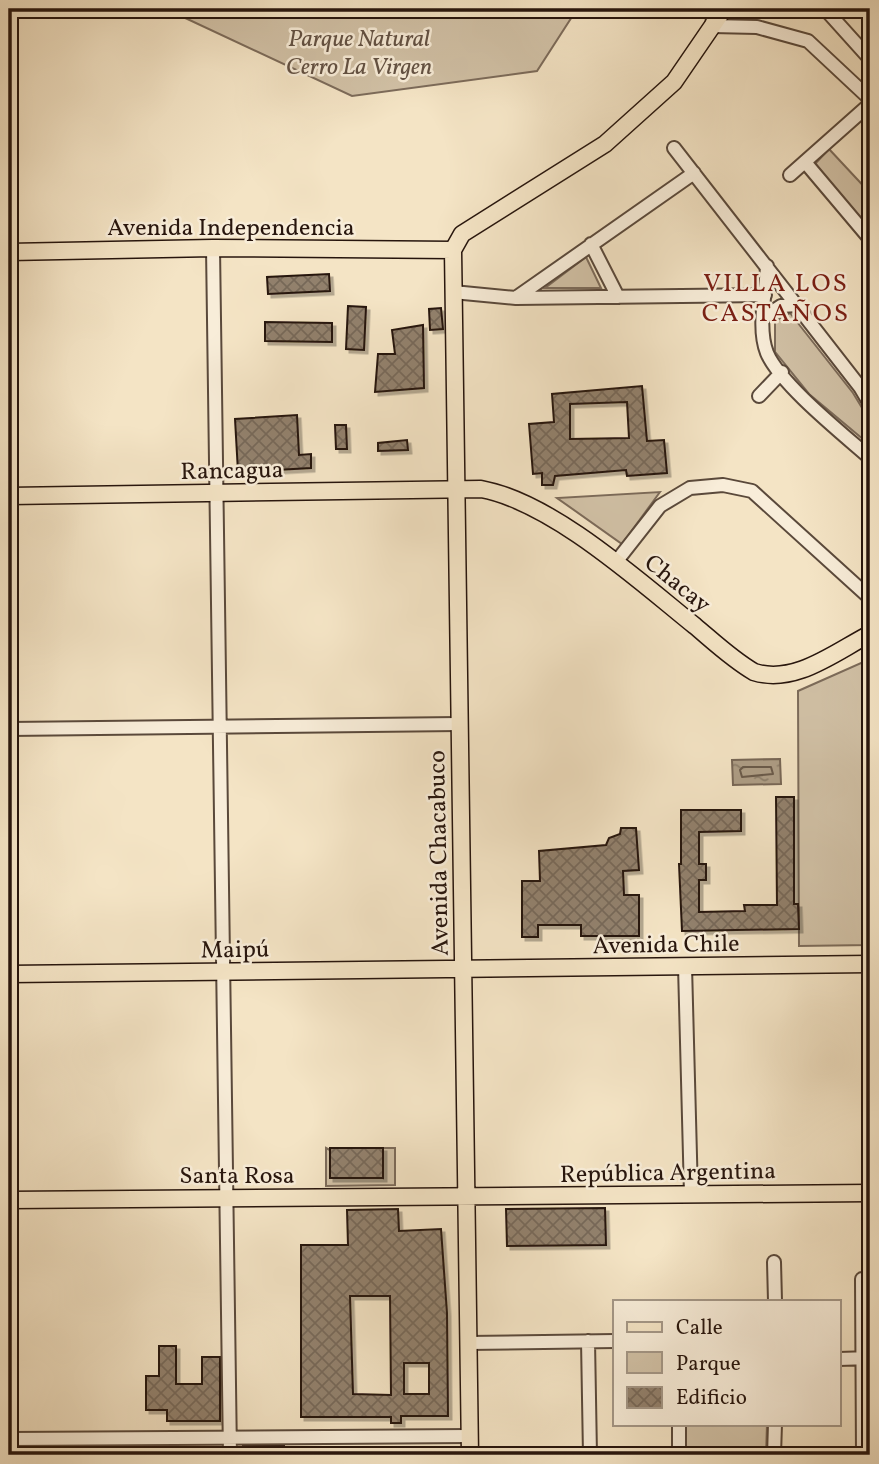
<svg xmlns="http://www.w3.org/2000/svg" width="879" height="1464" font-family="Vollkorn,serif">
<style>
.green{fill:#d1c1a6;stroke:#7c6b5a;stroke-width:2}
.water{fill:url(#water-ripples);stroke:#786756;stroke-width:2}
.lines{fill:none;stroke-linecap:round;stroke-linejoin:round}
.shore{stroke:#6a5a4a;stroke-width:2}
.building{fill:url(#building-cross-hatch);stroke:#27150d;stroke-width:2;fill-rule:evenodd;filter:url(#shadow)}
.minor-casing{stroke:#5a493b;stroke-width:16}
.major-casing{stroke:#27150d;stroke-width:19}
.minor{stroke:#f8edd9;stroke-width:12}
.major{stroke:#f4e4c5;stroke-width:16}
.labels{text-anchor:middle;stroke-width:5;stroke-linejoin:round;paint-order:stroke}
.park-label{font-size:24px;font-style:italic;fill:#625143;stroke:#f8edd9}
.street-label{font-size:24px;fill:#27150d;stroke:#f8edd9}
.neighbourhood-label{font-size:26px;letter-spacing:2px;fill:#7a1f14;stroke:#f8edd9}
</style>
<defs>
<pattern id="water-ripples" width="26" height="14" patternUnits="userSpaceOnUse" patternTransform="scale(1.75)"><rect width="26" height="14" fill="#ae9e86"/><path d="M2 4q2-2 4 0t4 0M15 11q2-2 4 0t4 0" fill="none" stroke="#8e806c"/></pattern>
<pattern id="building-cross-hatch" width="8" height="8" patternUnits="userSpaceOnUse" patternTransform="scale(1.75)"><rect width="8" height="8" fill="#92816d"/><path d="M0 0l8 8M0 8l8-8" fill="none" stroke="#776858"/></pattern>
<filter id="shadow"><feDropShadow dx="3.5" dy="3.5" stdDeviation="0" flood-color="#0004"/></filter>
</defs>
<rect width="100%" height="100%" fill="#f4e4c5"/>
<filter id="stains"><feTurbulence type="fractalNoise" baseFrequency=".00286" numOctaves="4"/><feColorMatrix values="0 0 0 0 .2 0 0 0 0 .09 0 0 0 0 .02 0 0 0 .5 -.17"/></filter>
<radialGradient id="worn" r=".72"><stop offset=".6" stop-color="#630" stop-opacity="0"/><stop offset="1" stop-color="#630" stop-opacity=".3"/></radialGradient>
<path class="green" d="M166 9H577L537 71 352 96Z
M829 149 870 193V209L860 218 813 166Z
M586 257 601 288H545Z
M790 313 853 393 870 421V445L809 394 775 352V321Z
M660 492 622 544 557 498Z
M870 659V945L799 946 798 691Z
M326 1148 383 1178V1148H395V1185L326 1186Z
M686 1424H767L766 1455H746V1449L685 1453Z"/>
<path class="water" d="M780 759 781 784 733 785 732 760Z"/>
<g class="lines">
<path class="shore" d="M743 767H771L773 774 742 777 740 770Z"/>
</g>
<path class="building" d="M329 274 330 291 268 294 267 277Z
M348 306 366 307 364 350 346 349Z
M441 308 443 329 430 330 429 309Z
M265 322 332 323V342L265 341Z
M423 325 424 388 375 392 378 354H395L392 330Z
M642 386 647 441 664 440 667 473 627 476 626 470 555 476 553 485H542V473L533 474 529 424 554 422 552 394ZM627 402 629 438 570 439V404Z
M297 415 299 455 311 454V468L238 472 235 419Z
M335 425H346L347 449H336Z
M407 440 408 450 378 451V443Z
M776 797H794V904H798L799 929 682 931 679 864H681V810H741V831L699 832V864H706V880H699V912L745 911 744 905H777Z
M621 828H636L639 870 623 871 624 895H639V936H581V925H538V937H522V881H540L539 851 606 845 609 838 620 834Z
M330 1148H383V1178H330Z
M605 1208 606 1245 507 1246 506 1209Z
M398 1209 399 1231 441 1229 447 1313 448 1416H401V1423H391V1417H301V1245H348L347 1210ZM350 1296H390L391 1395 353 1394ZM404 1363H429V1394H404Z
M159 1346H176V1384H202V1357H220V1421H167V1410H146V1376H159Z
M243 1446H284V1455H243Z"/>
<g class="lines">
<defs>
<path id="minor" d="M714 9 712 26 757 27 808 41 870 99
M825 9 870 59
M674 148 860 387 870 404
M805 162 870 239
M790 175 870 104
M591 244 618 297
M213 248 230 1455
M767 266C766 292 757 328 767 353 780 384 844 435 870 458
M453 292 516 298 765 295
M517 297 694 173
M764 317 781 306 797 305
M759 396 782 372
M616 562 660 506 690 488 723 485 752 491 870 598
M9 729 459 724
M685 966 691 1194
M774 1262 775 1301
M862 1279 863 1455
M588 1341 590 1455
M468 1343 615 1341
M839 1359 870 1358
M679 1424V1455
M9 1439 469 1436
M774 1455 775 1424"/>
<path id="major" d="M453 250 470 1455
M453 250 462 234 605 144 674 82 724 9
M9 252 213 248 453 250
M9 496 481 489C552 502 639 581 695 626 714 642 733 660 754 672 795 685 835 652 870 634
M9 974 870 964
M9 1200 870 1193"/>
</defs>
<use href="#minor" class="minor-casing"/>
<use href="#major" class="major-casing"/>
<use href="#minor" class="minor"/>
<use href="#major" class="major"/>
</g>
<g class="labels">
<g class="park-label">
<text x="359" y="46">Parque Natural<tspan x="359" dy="28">Cerro La Virgen</tspan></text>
</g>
<g class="street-label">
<text x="231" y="235">Avenida Independencia</text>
<text transform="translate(232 470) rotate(-1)" y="8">Rancagua</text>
<text transform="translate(678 583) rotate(39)" y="8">Chacay</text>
<text transform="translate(438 853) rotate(-91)" y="8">Avenida Chacabuco</text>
<text transform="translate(666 944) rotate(-1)" y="8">Avenida Chile</text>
<text transform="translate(235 949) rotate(-1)" y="8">Maipú</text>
<text transform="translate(668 1172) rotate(-1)" y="8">República Argentina</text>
<text x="237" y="1183">Santa Rosa</text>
</g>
<g class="neighbourhood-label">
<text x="776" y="291">VILLA LOS<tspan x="776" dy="30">CASTAÑOS</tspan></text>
</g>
</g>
<rect width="879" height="1464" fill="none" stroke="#f4e4c5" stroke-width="35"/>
<rect x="10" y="10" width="858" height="1443" fill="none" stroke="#27150d" stroke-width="3.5"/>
<rect x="18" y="18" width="844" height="1429" fill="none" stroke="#27150d" stroke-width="2"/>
<rect x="613" y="1300" width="228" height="126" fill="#f8edd9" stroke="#a49787" stroke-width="2"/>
<rect x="627" y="1322" width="35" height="10" fill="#f4e4c5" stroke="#a49787" stroke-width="2"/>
<text x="676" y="1334" font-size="21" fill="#27150d">Calle</text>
<rect x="627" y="1352" width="35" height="21" fill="#d1c1a6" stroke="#a49787" stroke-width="2"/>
<text x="676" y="1370" font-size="21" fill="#27150d">Parque</text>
<rect x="627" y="1387" width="35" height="21" fill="url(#building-cross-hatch)" stroke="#a49787" stroke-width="2"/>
<text x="676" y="1404" font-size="21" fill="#27150d">Edificio</text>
<rect width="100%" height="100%" filter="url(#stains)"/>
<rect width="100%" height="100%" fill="url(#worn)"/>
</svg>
